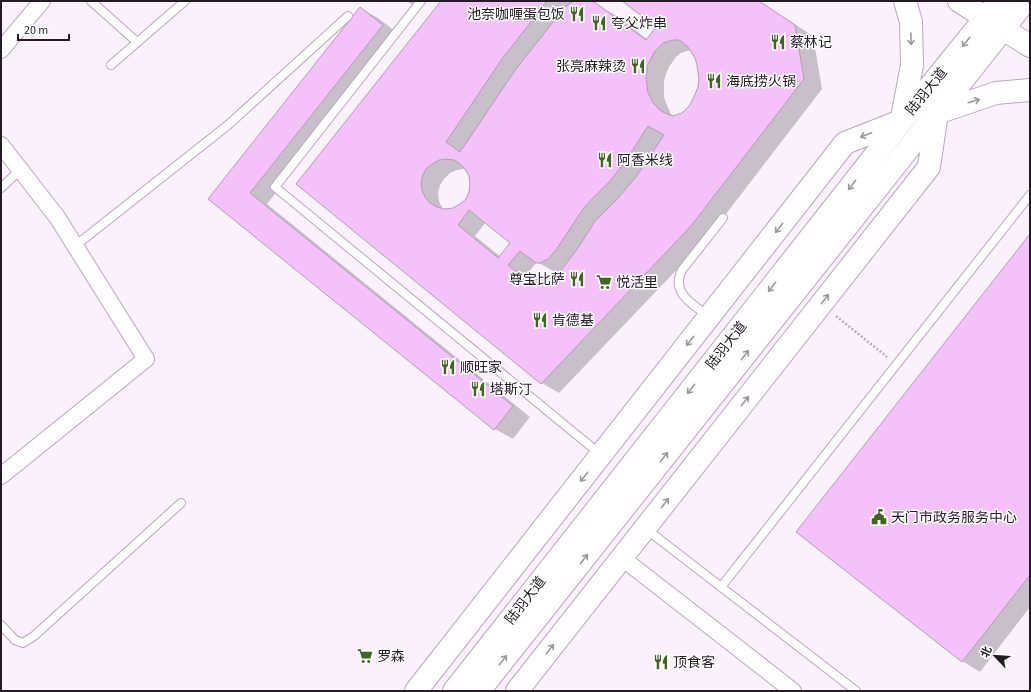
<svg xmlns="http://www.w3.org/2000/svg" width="1031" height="692" font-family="'Source Sans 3','Noto Sans SC',sans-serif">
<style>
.shadow{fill:#0003;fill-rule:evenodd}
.building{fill:#f4c1fa;stroke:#b39cb6;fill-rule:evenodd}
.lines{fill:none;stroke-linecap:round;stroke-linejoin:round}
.lane-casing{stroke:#bca5bf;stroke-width:10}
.street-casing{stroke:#bca5bf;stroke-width:18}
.primary-casing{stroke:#bca5bf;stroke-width:24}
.path{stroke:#b6adb7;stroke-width:2.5;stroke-dasharray:2 2;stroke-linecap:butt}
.lane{stroke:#fff;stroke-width:8}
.street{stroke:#fff;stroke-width:16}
.primary{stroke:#fff;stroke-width:22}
.oneway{stroke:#9c989d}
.labels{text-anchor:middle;stroke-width:3;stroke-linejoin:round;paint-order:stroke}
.poi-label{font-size:14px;fill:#241b25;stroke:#fff;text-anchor:start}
.street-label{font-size:14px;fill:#241b25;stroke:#fff}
</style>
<rect width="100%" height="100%" fill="#fbf1fc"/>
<path class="shadow" d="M406 1H427L420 9Z
M443 1H586L597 5 615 15 648 40 658 26 623 1H759L813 36 822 89 709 236 559 393 542 383 297 184ZM691 50 698 65 700 79 699 87 690 107 682 114 673 117 671 114 666 103 664 97V81L666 74 669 67 676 57 681 53ZM464 169H467L470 175V192L466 199 460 205 453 209 443 210 439 201 438 193 440 185 444 179 450 173 457 170ZM486 222 512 243 501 257 475 236ZM537 262 555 272 561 273 550 280 538 281 528 278 525 276Z
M360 8 378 18 400 35 267 204 530 417 513 439 495 429 209 199Z
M1030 235V607L980 672 962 661Z"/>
<path class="building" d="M441 1H547L502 59 446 142 460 152 516 69 564 8 569 4 574 1H592L597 4 646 40 656 27 622 1H759L795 25 804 79 691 226 541 384 296 184ZM673 40H678L681 41 688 47 695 58 697 65 699 79 698 87 694 97 689 106 682 113 673 116 665 113 661 111 653 103 648 93 646 78 648 64 655 51 663 43ZM648 126 664 135 636 177 618 198 595 221 580 245 559 273 550 279 538 280 526 277 515 271 508 265 520 251 536 263H540L548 259 556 250 583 209 589 202 609 182 623 165ZM446 159 454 160 460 164 465 169 469 176 470 184 469 192 466 199 460 204 453 208 445 209 437 207 430 203 425 197 422 190 421 183 423 175 426 169 432 164 439 160ZM469 210 510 243 498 258 458 225Z
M360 7 383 25 250 193 513 406 494 430 208 199Z
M1030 234V575L962 662 796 532Z"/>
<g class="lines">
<defs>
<path id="lane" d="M91 1 137 42
M421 1 275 187 600 454
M111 65 185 1
M1 188 20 170
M75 246 228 125 348 16
M708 316C693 304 670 293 682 270L723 218
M646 529 856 691
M721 587 1030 195
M1 625 15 640 23 643 34 636 181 503"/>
<path id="street" d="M1 50 42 1
M1 145 57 217 146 359 1 476
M622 558 793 691"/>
<path id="primary" d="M959 1 1030 46
M902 118 912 65 911 22 905 1
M416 691 845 143 901 121
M454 691 902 121 999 1
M479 691 1019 9
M517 691 929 167 937 113 996 93 1030 90"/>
</defs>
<use href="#lane" class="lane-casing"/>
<use href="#street" class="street-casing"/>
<use href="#primary" class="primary-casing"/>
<path class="path" d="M836 316 887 357"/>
<use href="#lane" class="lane"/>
<use href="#street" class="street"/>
<use href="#primary" class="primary"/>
</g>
<defs><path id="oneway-shaft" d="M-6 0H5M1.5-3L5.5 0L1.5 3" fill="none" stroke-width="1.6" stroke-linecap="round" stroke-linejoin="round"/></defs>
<g class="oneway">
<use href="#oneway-shaft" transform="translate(911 39) rotate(89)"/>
<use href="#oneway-shaft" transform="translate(966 42) rotate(129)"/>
<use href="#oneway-shaft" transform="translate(974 101) rotate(-17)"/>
<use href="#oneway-shaft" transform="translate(866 135) rotate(159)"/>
<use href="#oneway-shaft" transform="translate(852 185) rotate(128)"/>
<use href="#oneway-shaft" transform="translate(779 228) rotate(128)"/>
<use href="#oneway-shaft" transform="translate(772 287) rotate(128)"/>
<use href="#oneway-shaft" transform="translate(825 299) rotate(-52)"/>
<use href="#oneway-shaft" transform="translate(690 341) rotate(128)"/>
<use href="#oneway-shaft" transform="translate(745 355) rotate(-52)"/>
<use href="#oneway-shaft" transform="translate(691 389) rotate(128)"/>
<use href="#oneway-shaft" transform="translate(745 401) rotate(-52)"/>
<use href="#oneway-shaft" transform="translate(664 457) rotate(-52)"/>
<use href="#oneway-shaft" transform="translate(584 477) rotate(128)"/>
<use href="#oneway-shaft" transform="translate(665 503) rotate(-52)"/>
<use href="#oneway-shaft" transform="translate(584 559) rotate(-52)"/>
<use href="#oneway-shaft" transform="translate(550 649) rotate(-52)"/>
<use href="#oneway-shaft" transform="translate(503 660) rotate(-52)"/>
</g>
<defs>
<symbol id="restaurant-bare" viewBox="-9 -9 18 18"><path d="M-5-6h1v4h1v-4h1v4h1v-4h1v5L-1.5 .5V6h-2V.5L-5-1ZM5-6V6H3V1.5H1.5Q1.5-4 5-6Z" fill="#3f651f" stroke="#fff" stroke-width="2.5" paint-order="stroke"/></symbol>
<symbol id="supermarket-bare" viewBox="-9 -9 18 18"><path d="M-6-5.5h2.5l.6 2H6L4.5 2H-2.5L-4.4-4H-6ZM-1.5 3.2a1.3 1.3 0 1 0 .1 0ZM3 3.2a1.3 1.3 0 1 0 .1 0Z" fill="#3f651f" stroke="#fff" stroke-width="2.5" paint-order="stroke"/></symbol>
<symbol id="civic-bare" viewBox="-9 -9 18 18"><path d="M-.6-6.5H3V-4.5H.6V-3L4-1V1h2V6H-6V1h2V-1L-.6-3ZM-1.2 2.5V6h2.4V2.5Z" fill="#3f651f" stroke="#fff" stroke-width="2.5" paint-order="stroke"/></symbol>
</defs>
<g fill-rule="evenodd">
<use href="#restaurant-bare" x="566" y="3" width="22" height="22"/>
<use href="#restaurant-bare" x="588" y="12" width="22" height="22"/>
<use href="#restaurant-bare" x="767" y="31" width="22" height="22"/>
<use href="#restaurant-bare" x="627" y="55" width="22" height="22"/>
<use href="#restaurant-bare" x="703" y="70" width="22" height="22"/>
<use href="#restaurant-bare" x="594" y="149" width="22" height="22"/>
<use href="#restaurant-bare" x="566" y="268" width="22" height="22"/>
<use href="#supermarket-bare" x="593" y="271" width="22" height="22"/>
<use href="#restaurant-bare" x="529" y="309" width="22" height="22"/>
<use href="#restaurant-bare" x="437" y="356" width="22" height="22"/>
<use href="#restaurant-bare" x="467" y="378" width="22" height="22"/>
<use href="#civic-bare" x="868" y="506" width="22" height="22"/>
<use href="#supermarket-bare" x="354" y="645" width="22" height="22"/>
<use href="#restaurant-bare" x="650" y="651" width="22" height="22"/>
</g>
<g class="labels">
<g class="poi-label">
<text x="565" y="19" text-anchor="end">池奈咖喱蛋包饭</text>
<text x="611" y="28">夸父炸串</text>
<text x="790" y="47">蔡林记</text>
<text x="626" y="71" text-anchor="end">张亮麻辣烫</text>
<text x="726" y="86">海底捞火锅</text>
<text x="617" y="165">阿香米线</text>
<text x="565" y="284" text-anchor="end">尊宝比萨</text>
<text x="616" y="287">悦活里</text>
<text x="552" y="325">肯德基</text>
<text x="460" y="372">顺旺家</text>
<text x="490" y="394">塔斯汀</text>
<text x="891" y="522">天门市政务服务中心</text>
<text x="377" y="661">罗森</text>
<text x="673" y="667">顶食客</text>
</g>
<g class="street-label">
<text transform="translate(926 91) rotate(-51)" y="5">陆羽大道</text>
<text transform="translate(726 345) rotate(-52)" y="5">陆羽大道</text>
<text transform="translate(525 600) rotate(-52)" y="5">陆羽大道</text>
</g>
</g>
<rect width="1031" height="692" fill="none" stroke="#241b25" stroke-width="4"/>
<g transform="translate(995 656) rotate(295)" stroke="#ffffff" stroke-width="3" paint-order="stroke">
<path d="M0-3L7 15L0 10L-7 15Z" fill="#241b25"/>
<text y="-6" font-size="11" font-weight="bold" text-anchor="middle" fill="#241b25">北</text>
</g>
<path d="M18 34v6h51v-6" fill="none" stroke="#241b25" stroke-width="2"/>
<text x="24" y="34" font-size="12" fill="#241b25" stroke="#ffffff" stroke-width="3" paint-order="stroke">20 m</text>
</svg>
